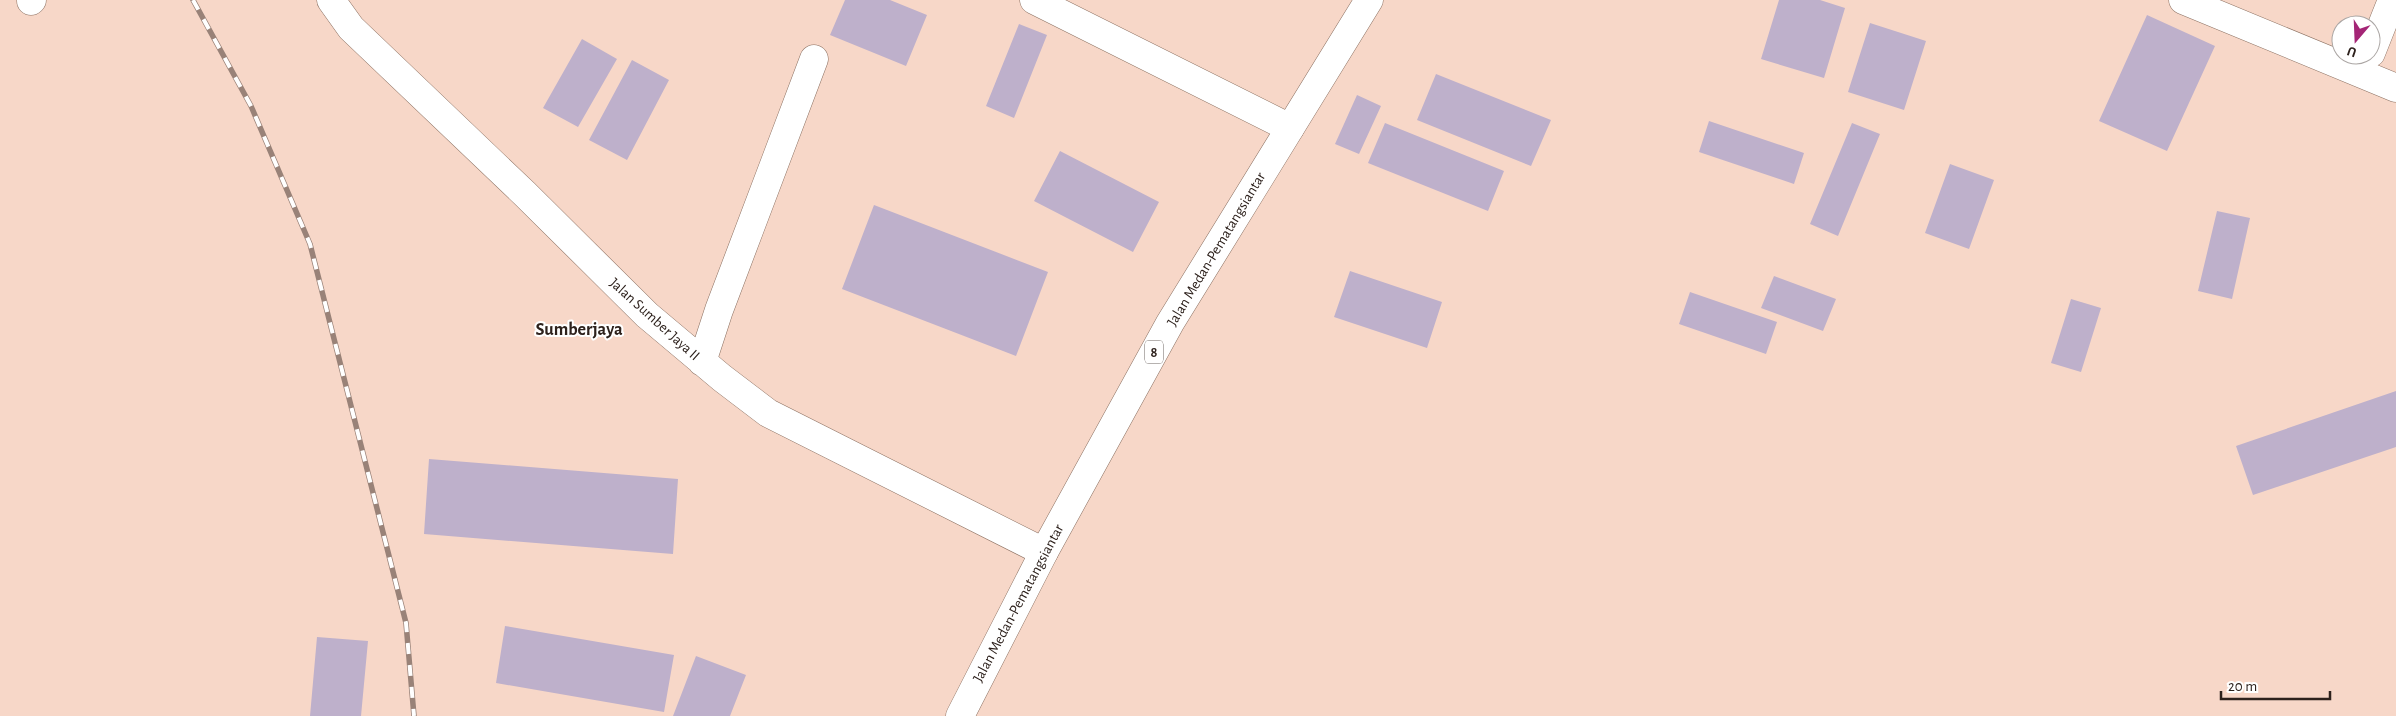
<svg xmlns="http://www.w3.org/2000/svg" width="2396" height="716" font-family="'Alegreya Sans',sans-serif">
<style>
.building{fill:#beb0cb}
.lines{fill:none;stroke-linecap:round;stroke-linejoin:round}
.street-casing{stroke:#8b7061;stroke-width:29}
.highway-casing{stroke:#8b7061;stroke-width:29}
.street{stroke:#fff;stroke-width:28}
.highway{stroke:#fff;stroke-width:28}
.rail-casing{stroke:#998278;stroke-width:5.5}
.rail{stroke:#fff;stroke-width:4;stroke-dasharray:11;stroke-linecap:butt}
.labels{text-anchor:middle;stroke-width:4;stroke-linejoin:round;paint-order:stroke}
.shield{fill:#fff;stroke:#6c6460;stroke-width:1}
.shield-label{font-size:14px;font-weight:bold;fill:#2d211c}
.street-label{font-size:15px;fill:#2d211c;stroke:#fff}
.quarter-label{font-size:18px;font-weight:bold;fill:#2d211c;stroke:#fff}
</style>
<rect width="100%" height="100%" fill="#f7d7c8"/>
<path class="building" d="M845 0H890L927 15 906 66 830 35Z
M1779 0H1820L1845 8 1824 78 1761 59Z
M2147 15 2215 46 2167 151 2099 121Z
M1870 23 1926 41 1904 110 1848 92Z
M1019 24 1047 35 1014 118 986 106Z
M582 39 617 59 578 127 543 108Z
M632 60 669 80 627 160 589 140Z
M1436 74 1551 120 1531 166 1417 120Z
M1357 95 1381 106 1359 154 1335 144Z
M1709 121 1804 153 1794 184 1699 152Z
M1385 123 1504 171 1488 211 1368 163Z
M1852 123 1880 134 1838 236 1810 224Z
M1060 151 1159 202 1133 252 1034 201Z
M1950 164 1994 180 1969 249 1925 233Z
M874 205 1048 272 1016 356 842 289Z
M2217 211 2250 218 2232 299 2198 291Z
M1350 271 1442 302 1427 348 1334 317Z
M1774 276 1836 299 1823 331 1761 308Z
M1690 292 1777 322 1766 354 1679 324Z
M2071 299 2101 308 2081 372 2051 363Z
M2396 391V447L2253 495 2236 446Z
M429 459 678 479 673 554 424 534Z
M505 626 674 655 664 712 496 683Z
M317 637 368 641 361 716H310Z
M696 656 746 675 730 716H673Z"/>
<g class="lines">
<defs>
<path id="street" d="M331 0 351 28 525 194 647 315 722 378 768 413 1044 552
M1034 0 1290 128
M2183 0 2396 88
M31 1 32 0
M2371 53 2392 0
M702 362 719 310 814 59"/>
<path id="highway" d="M960 716 1044 552 1170 323 1369 0"/>
</defs>
<use href="#street" class="street-casing"/>
<use href="#highway" class="highway-casing"/>
<use href="#street" class="street"/>
<use href="#highway" class="highway"/>
<defs>
<path id="rail" d="M193 0 251 106 310 244 406 623 414 716"/>
</defs>
<use href="#rail" class="rail-casing"/>
<use href="#rail" class="rail"/>
</g>
<g class="labels">
<rect class="shield" x="1145" y="340.5" width="18" height="23" rx="4"/>
<g class="shield-label">
<text x="1154" y="357">8</text>
</g>
<g class="street-label">
<text transform="translate(1216 249) rotate(-59)" y="5">Jalan Medan-Pematangsiantar</text>
<text transform="translate(655 319) rotate(42)" y="5">Jalan Sumber Jaya II</text>
<text transform="translate(1018 603) rotate(-62)" y="5">Jalan Medan-Pematangsiantar</text>
</g>
<g class="quarter-label">
<text x="579" y="335">Sumberjaya</text>
</g>
</g>
<g transform="translate(2356 40) rotate(199)"><circle r="24" fill="#ffffff" stroke="#aba6a4"/>
<path d="M0-4L9 19L0 12L-9 19Z" fill="#a42576"/>
<text y="-8" font-size="14" font-weight="bold" text-anchor="middle" fill="#2d211c">U</text>
</g>
<path d="M2221 691v8h109v-8" fill="none" stroke="#2d211c" stroke-width="2.5"/>
<text x="2228" y="691" font-size="15" fill="#2d211c" stroke="#ffffff" stroke-width="4" paint-order="stroke">20 m</text>
</svg>
